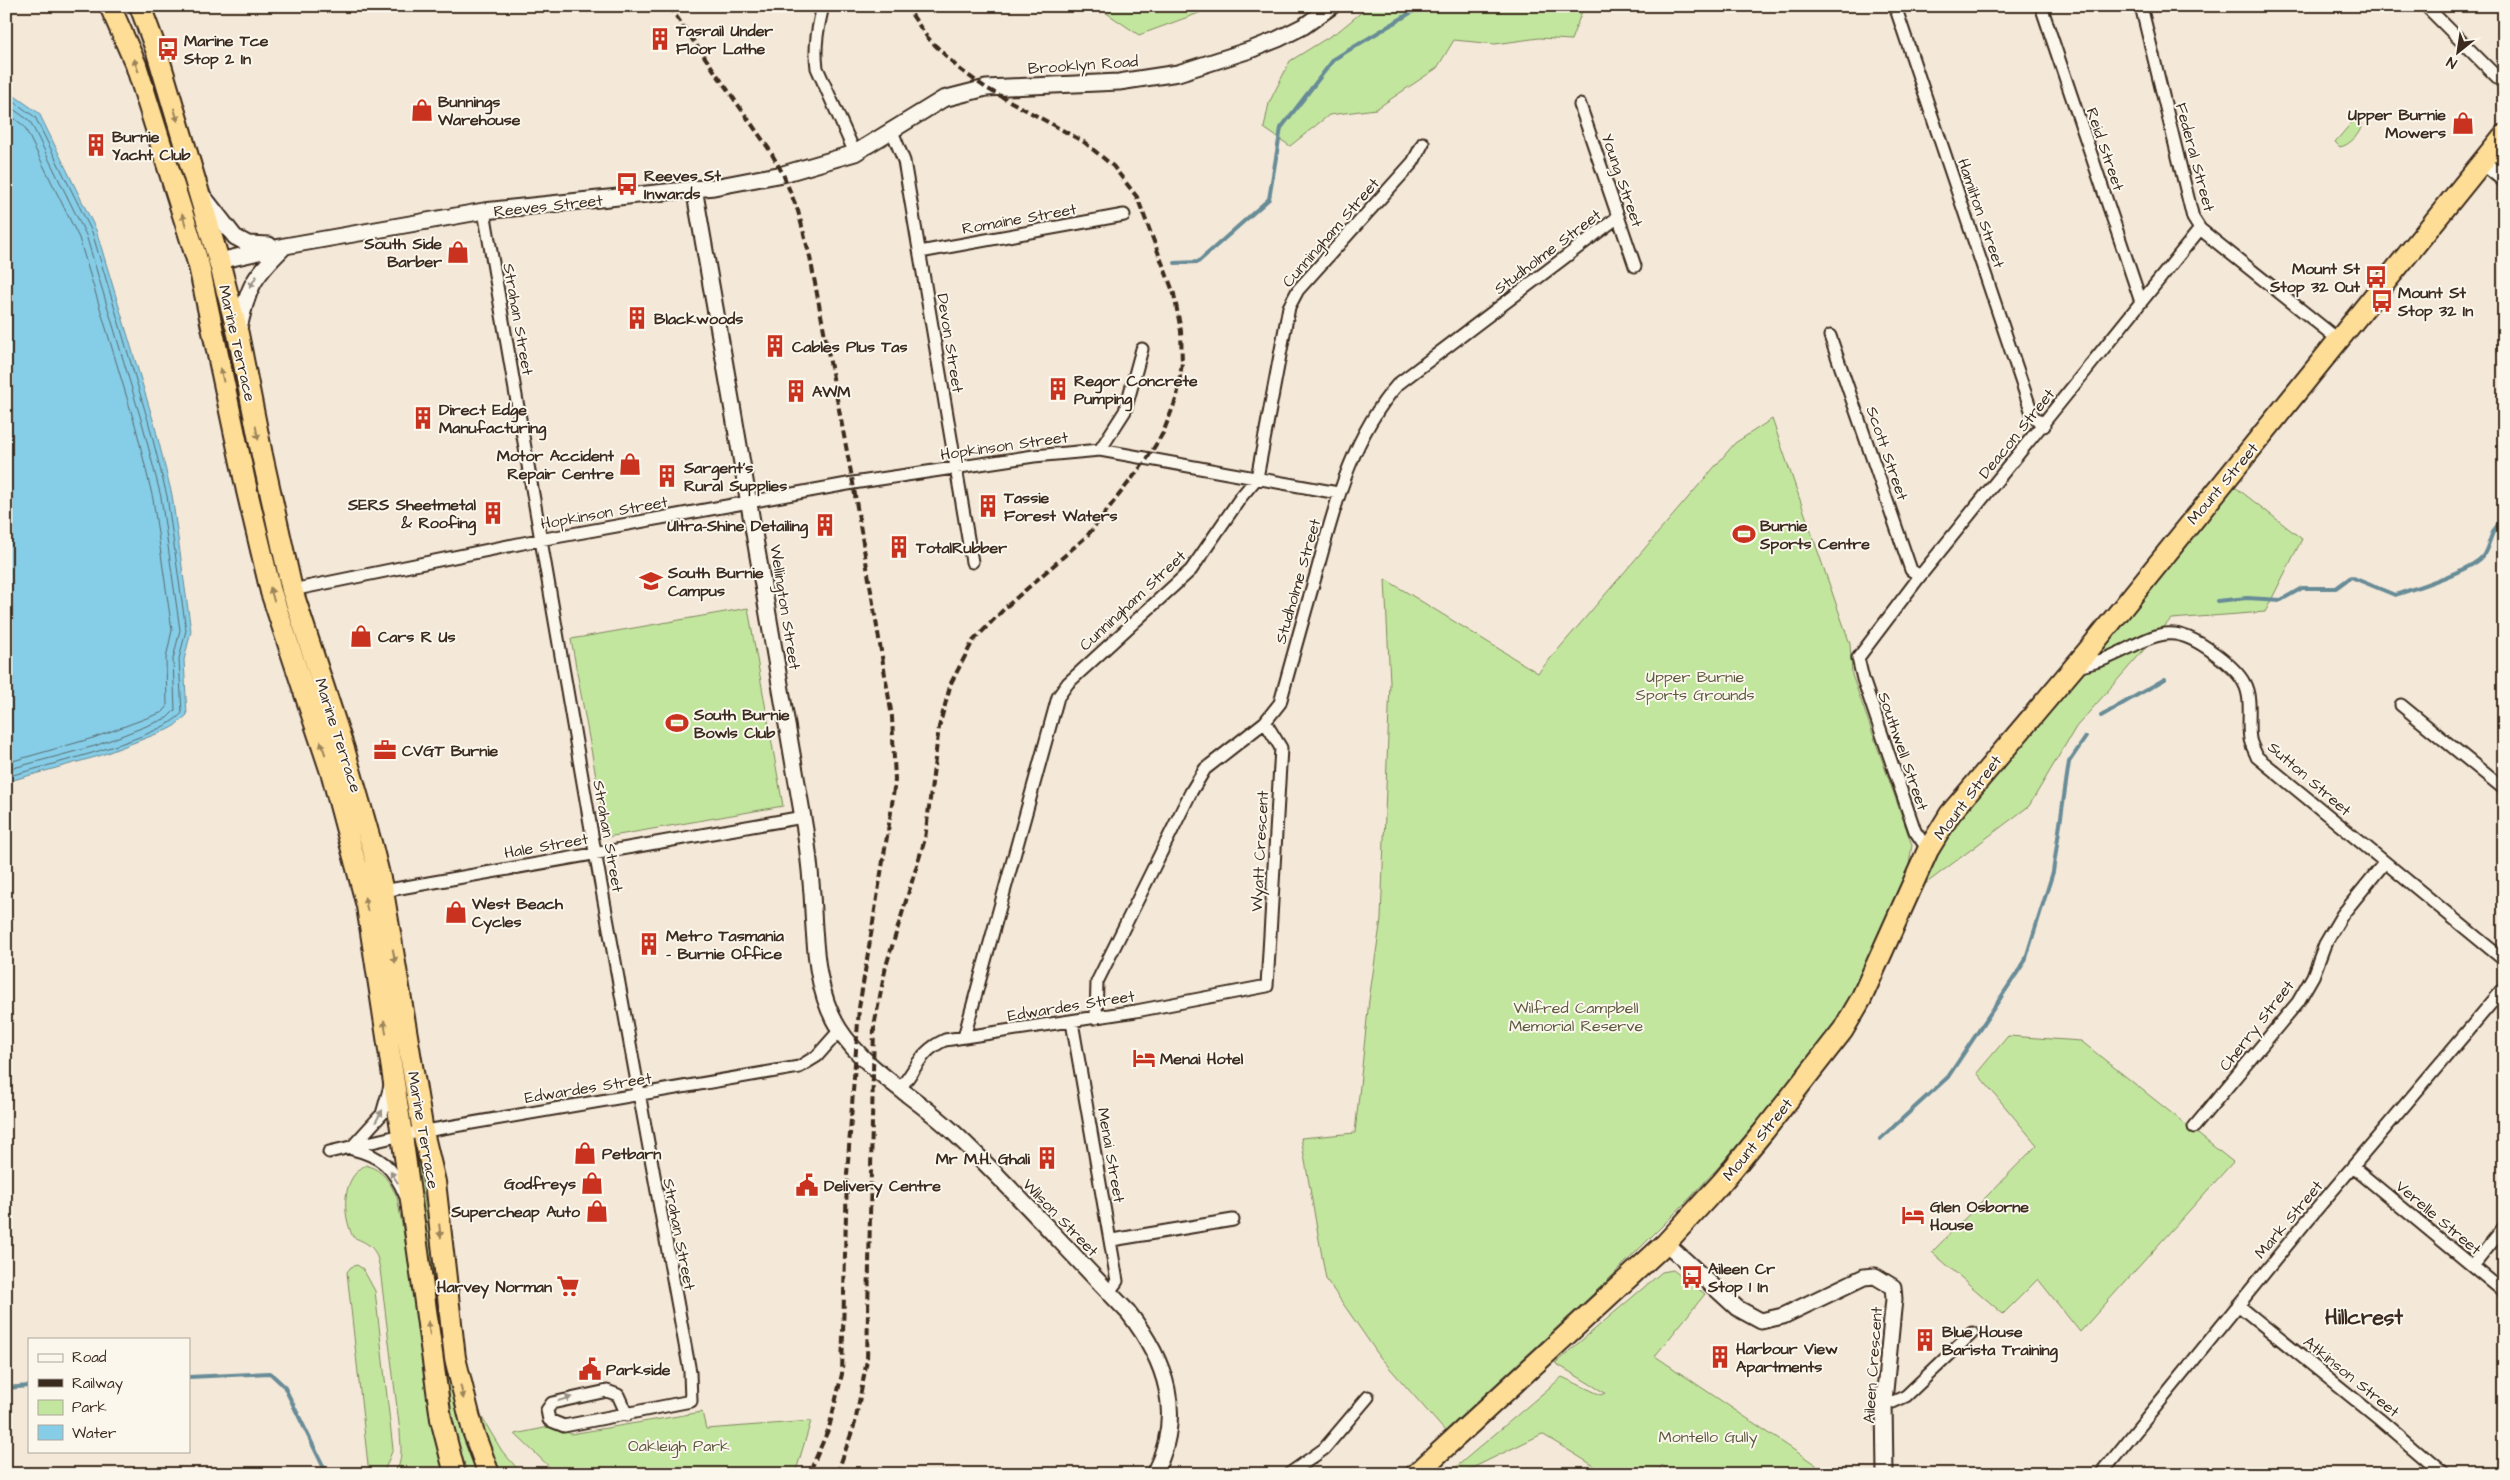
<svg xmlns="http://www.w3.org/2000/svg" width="2510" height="1480" font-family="'Architects Daughter',sans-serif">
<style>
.green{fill:#c3e69f;stroke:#7f885e}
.water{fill:#86cde7;stroke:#688c97}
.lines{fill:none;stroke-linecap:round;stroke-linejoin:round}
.shore{stroke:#596b6e;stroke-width:1}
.stream{stroke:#688c97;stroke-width:4}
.minor-casing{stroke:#3b2a1e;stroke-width:15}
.tertiary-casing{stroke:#3b2a1e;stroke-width:19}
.trunk-casing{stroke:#3b2a1e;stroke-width:24}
.minor{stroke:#fbf7ec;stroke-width:11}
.tertiary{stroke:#fbf7ec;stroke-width:15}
.trunk{stroke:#fedd96;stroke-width:20}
.rail{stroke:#3b2a1e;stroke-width:4;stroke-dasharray:8 4;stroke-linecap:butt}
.oneway{fill:#9c845a}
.oneway2{fill:#9b9085}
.labels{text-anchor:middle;stroke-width:4;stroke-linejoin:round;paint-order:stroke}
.poi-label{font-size:16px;font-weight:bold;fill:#3b2a1e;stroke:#fbf7ec;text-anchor:start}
.street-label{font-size:16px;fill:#3b2a1e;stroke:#fbf7ec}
.park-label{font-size:16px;fill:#5d593e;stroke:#fbf7ec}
.district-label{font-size:21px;font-weight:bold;fill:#3b2a1e;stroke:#fbf7ec}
</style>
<rect width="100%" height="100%" fill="#f4e8d8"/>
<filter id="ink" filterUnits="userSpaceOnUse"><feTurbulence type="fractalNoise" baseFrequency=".02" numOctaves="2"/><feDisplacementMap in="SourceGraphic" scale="10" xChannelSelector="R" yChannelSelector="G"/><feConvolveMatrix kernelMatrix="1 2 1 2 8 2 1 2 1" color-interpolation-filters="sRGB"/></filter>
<g filter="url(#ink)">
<path class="green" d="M1096 6H1218L1139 35Z
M1369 6H1584L1571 40 1539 38 1495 44 1454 40 1437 68 1376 109 1329 115 1290 146 1264 128 1269 103 1290 61 1340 30Z
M2354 120 2362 124C2360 134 2350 145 2340 147L2335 142Z
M1772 419 1850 644 1852 675 1912 845 1909 865 1862 974 1834 1027 1797 1075 1748 1135 1690 1198 1605 1283 1445 1431 1380 1357 1326 1279 1301 1138 1355 1133 1369 1000 1381 919 1390 683 1385 579 1538 673 1735 443Z
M2225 479 2302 539 2265 612 2171 619 2076 727 2029 806 1904 900 1928 850Z
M748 608 783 806 607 837 571 639Z
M2008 1036 2081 1041 2233 1162 2080 1332 2038 1279 2003 1314 1932 1252 2037 1145 1977 1073Z
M419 1161 451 1384 481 1474H464L454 1439 415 1162Z
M366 1165C384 1171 389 1181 397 1197L447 1474H395C403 1461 401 1447 400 1432L380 1269C376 1248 372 1245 353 1237 342 1214 341 1178 366 1165Z
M357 1265 363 1269 375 1291 393 1449 383 1474H369L347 1272 351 1267Z
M1673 1270 1705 1294 1655 1356 1816 1465 1820 1474H1671L1662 1465 1657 1474H1595L1599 1469 1542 1434 1460 1474H1448L1562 1377 1601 1395 1605 1393 1555 1363 1662 1272Z
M470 1376 481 1416 502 1451 522 1474H498L492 1460 468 1383Z
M702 1412 706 1429 811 1421 795 1474H557L515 1434 554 1426 571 1434Z"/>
<path class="water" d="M6 90 39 113 96 230 154 423 172 495 191 631 184 660 187 715 172 728 99 756 6 782Z"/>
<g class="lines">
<path class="shore" d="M6 96 35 117 92 232 149 424 167 496 186 630 179 659 182 713C160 739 43 766 6 777
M6 104 30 121 86 235 143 426 161 497 180 630 173 659 175 710 167 718 95 746 6 770
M6 112 24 126 79 238 136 428 153 499 172 630 166 658 167 707 163 712 93 738 6 763"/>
<path class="stream" d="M1175 263 1198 262 1269 199 1281 128 1334 59 1422 6
M2217 601 2247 598 2281 600 2302 588H2336L2351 577 2395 595C2413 589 2473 570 2483 556 2491 544 2490 528 2504 520
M2101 716 2165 679
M1880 1139 1948 1077 2025 961 2053 872 2069 762 2086 737
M189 1377 270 1373 284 1386 326 1472
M6 1388 29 1386"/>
<defs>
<path id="minor" d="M823 6C818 27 814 46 817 68L855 153
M1895 6 2033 416 2044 426
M2041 6 2141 302
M2141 6 2193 218 2200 229 2340 341
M2426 6 2504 84
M1580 105 1635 266
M892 131 904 161 972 562
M484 211 595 852 690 1372 691 1401 564 1426 549 1420 547 1410 552 1403 607 1391 618 1395 627 1415
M920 252 1124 215
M1830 336 1911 570 1920 576
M1100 450 1125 411 1142 349
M292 590 528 542 738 504 853 483 1034 456 1100 450 1338 493
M2078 667C2087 664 2098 662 2107 658 2153 639 2167 617 2214 653 2225 661 2238 671 2244 683 2253 699 2247 721 2250 739 2251 745 2255 751 2257 757L2504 960
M2401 705 2504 789
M1928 850 1915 831 1863 679 1858 658 1920 576 2200 229
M383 891 803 817
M1096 1018 1097 982 1191 792 1205 769 1265 722 1280 703C1292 659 1304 615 1317 571 1335 505 1352 436 1398 384L1618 217
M1072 1022 1117 1281 1109 1292
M964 1037 1058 697 1068 683 1191 570 1241 497 1257 478 1289 307 1298 290 1413 162 1423 143
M901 1087C917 1068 920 1051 945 1040L1136 1011 1267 986 1281 748 1265 722
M2194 1127 2298 1002 2313 976 2325 944 2342 915 2385 862
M352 1147 382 1114 390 1086
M352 1149C381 1156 393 1167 405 1195
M329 1152 402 1135 799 1067 817 1056 840 1030
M2353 1167 2504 1292
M1112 1240 1233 1220
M2473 1266 2504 1227
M2238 1305 2379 1419 2443 1474
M1884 1401 1893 1402 1906 1396 1972 1333
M1289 1474 1324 1449 1368 1397
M2101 1474 2305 1223 2504 988"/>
<path id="tertiary" d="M2483 162 2504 179
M694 188C730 396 768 604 802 812 807 839 810 867 812 894 815 939 814 989 839 1029 865 1070 916 1097 951 1130 1013 1188 1069 1252 1128 1312 1166 1361 1185 1414 1154 1474
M203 196 235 237 248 244 269 245
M219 261 285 246 484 211 714 187 783 174 855 153 943 99 986 88 1119 82 1178 73 1250 50 1278 39 1304 26 1332 6
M238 332C249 287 250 280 284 247
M1666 1243 1737 1308 1761 1321 1783 1316 1864 1277 1875 1276 1893 1287 1894 1299 1884 1401 1885 1474"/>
<path id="trunk" d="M110 6 136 65 199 266 247 491 271 592 332 775 367 906 402 1135 441 1419 455 1474
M140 6 157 52 219 261 238 334 262 455 292 590 344 749 372 846 383 891 423 1132 435 1182 455 1358 473 1431 489 1474
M1416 1474 1666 1243 1722 1182 1764 1131 1843 1030 1861 999 1928 850 1950 814 2091 647 2504 135"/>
</defs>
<use href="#minor" class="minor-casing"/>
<use href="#tertiary" class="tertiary-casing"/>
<use href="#trunk" class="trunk-casing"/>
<use href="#minor" class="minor"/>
<use href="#tertiary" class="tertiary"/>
<use href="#trunk" class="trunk"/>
<path class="rail" d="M669 6 769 149 783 174 798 211 810 257 853 483 892 717 895 780 891 812 859 1008 847 1175 842 1374 829 1428 809 1474
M837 1474 855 1423 867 1360 874 1026 886 966 925 839 939 727 951 683 973 641 1006 607 1087 536 1147 459 1163 433 1177 397 1182 363 1181 331 1174 294 1137 197 1113 166 1084 142 986 88 958 68 927 37 906 6"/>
</g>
<defs><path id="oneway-solid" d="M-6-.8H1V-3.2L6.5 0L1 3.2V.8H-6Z" transform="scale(1.25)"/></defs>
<g class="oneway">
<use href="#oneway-solid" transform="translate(136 65) rotate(-110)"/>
<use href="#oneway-solid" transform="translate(176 115) rotate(73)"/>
<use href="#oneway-solid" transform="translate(184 220) rotate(-107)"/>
<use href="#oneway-solid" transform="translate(222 375) rotate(-102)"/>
<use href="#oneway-solid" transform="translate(257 433) rotate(79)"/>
<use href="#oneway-solid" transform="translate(272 594) rotate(-106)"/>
<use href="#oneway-solid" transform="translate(323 748) rotate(-108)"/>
<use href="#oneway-solid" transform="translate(366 904) rotate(-102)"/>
<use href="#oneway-solid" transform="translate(394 956) rotate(80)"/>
<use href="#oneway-solid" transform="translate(385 1027) rotate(-99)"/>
<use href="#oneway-solid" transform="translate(440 1231) rotate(83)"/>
<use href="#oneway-solid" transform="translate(429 1328) rotate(-98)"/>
<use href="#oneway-solid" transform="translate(462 1392) rotate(78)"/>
</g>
<g class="oneway2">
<use href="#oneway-solid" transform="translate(253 282) rotate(120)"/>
<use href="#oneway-solid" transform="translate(379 1116) rotate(-61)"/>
<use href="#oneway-solid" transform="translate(394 1177) rotate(-123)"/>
<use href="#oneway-solid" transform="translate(565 1399) rotate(-16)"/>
</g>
</g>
<defs>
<symbol id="building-bare" viewBox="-9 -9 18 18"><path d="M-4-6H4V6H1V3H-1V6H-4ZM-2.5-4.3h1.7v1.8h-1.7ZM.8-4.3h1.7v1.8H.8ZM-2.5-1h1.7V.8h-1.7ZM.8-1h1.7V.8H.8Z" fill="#c8321e" stroke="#fbf7ec" stroke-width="2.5" paint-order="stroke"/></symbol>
<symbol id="bus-bare" viewBox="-9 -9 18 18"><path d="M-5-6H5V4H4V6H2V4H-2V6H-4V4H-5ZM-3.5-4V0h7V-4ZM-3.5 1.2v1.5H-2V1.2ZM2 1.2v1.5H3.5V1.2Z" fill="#c8321e" stroke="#fbf7ec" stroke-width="2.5" paint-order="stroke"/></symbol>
<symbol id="shop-bare" viewBox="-9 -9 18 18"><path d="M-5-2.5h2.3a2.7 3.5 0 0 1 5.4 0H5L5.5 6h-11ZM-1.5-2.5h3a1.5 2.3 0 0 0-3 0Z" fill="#c8321e" stroke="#fbf7ec" stroke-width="2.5" paint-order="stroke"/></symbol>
<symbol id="stadium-bare" viewBox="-9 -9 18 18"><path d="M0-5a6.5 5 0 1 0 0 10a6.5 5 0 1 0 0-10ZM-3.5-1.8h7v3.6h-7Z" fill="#c8321e" stroke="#fbf7ec" stroke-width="2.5" paint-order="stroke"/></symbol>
<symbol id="university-bare" viewBox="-9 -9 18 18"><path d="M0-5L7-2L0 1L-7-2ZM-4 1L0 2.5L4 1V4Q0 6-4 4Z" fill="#c8321e" stroke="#fbf7ec" stroke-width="2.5" paint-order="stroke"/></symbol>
<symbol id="office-bare" viewBox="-9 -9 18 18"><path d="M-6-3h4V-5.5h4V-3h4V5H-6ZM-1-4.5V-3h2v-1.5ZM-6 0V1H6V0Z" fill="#c8321e" stroke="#fbf7ec" stroke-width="2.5" paint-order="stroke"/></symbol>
<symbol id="hotel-bare" viewBox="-9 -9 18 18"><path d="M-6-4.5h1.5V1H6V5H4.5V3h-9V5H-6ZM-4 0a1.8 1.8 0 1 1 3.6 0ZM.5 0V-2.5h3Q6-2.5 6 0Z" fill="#c8321e" stroke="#fbf7ec" stroke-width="2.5" paint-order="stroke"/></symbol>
<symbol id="civic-bare" viewBox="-9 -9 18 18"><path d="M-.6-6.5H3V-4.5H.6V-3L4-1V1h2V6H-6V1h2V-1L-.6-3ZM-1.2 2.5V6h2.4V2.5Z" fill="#c8321e" stroke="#fbf7ec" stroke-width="2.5" paint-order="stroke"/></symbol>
<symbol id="supermarket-bare" viewBox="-9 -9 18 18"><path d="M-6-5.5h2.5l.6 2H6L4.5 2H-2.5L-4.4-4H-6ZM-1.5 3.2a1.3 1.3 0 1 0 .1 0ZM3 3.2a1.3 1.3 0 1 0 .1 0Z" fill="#c8321e" stroke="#fbf7ec" stroke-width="2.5" paint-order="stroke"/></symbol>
</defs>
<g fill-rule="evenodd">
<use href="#building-bare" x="644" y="23" width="32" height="32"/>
<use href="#bus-bare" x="152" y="33" width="32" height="32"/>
<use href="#shop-bare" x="406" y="94" width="32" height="32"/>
<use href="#shop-bare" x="2447" y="107" width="32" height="32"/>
<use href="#building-bare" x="80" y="129" width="32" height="32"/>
<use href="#bus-bare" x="611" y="168" width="32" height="32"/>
<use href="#shop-bare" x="442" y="236" width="32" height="32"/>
<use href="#bus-bare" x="2360" y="261" width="32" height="32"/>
<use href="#bus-bare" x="2366" y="285" width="32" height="32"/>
<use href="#building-bare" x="621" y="302" width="32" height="32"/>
<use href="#building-bare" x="759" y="330" width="32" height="32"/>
<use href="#building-bare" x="1042" y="373" width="32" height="32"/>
<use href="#building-bare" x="780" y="375" width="32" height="32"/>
<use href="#building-bare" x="407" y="402" width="32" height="32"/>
<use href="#shop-bare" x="614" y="448" width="32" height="32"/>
<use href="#building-bare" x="651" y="460" width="32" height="32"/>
<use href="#building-bare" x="972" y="490" width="32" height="32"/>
<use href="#building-bare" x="477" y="497" width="32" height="32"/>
<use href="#building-bare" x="809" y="509" width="32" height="32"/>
<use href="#stadium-bare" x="1728" y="518" width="32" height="32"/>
<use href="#building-bare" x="883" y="531" width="32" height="32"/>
<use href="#university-bare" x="635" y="565" width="32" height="32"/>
<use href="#shop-bare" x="345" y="620" width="32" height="32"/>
<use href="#stadium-bare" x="661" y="707" width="32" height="32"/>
<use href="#office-bare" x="369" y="734" width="32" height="32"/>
<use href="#shop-bare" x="440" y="896" width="32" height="32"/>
<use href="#building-bare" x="633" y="928" width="32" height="32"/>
<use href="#hotel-bare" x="1128" y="1042" width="32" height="32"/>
<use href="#shop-bare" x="569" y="1137" width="32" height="32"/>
<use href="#building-bare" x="1031" y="1142" width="32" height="32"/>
<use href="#shop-bare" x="576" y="1167" width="32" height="32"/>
<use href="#civic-bare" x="791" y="1169" width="32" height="32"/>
<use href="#shop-bare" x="581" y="1195" width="32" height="32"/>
<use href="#hotel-bare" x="1897" y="1199" width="32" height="32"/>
<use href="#bus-bare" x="1676" y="1261" width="32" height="32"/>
<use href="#supermarket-bare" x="552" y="1270" width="32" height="32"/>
<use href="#building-bare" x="1909" y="1324" width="32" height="32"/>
<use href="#building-bare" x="1704" y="1341" width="32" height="32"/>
<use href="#civic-bare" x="574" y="1353" width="32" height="32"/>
</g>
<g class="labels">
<g class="poi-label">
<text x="676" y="36">Tasrail Under<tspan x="676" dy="18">Floor Lathe</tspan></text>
<text x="184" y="46">Marine Tce<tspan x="184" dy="18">Stop 2 In</tspan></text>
<text x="438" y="107">Bunnings<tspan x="438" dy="18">Warehouse</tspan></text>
<text x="2446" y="120" text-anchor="end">Upper Burnie<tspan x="2446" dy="18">Mowers</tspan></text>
<text x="112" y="142">Burnie<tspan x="112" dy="18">Yacht Club</tspan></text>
<text x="644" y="181">Reeves St<tspan x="644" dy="18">Inwards</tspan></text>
<text x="442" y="249" text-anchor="end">South Side<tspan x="442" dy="18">Barber</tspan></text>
<text x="2360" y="274" text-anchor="end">Mount St<tspan x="2360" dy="18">Stop 32 Out</tspan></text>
<text x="2398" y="298">Mount St<tspan x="2398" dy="18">Stop 32 In</tspan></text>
<text x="654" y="324">Blackwoods</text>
<text x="792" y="352">Cables Plus Tas</text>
<text x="1074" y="386">Regor Concrete<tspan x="1074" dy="18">Pumping</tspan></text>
<text x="812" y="397">AWM</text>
<text x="439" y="415">Direct Edge<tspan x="439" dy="18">Manufacturing</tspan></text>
<text x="614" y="461" text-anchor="end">Motor Accident<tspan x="614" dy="18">Repair Centre</tspan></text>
<text x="684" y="473">Sargent's<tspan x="684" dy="18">Rural Supplies</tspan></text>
<text x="1004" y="503">Tassie<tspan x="1004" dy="18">Forest Waters</tspan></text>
<text x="476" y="510" text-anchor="end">SERS Sheetmetal<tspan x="476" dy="18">&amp; Roofing</tspan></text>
<text x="808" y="531" text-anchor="end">Ultra-Shine Detailing</text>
<text x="1760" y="531">Burnie<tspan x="1760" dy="18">Sports Centre</tspan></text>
<text x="916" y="553">TotalRubber</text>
<text x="668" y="578">South Burnie<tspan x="668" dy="18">Campus</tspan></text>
<text x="378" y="642">Cars R Us</text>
<text x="694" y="720">South Burnie<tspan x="694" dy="18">Bowls Club</tspan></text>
<text x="402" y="756">CVGT Burnie</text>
<text x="472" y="909">West Beach<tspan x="472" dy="18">Cycles</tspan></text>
<text x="666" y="941">Metro Tasmania<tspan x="666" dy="18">- Burnie Office</tspan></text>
<text x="1160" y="1064">Menai Hotel</text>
<text x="602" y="1159">Petbarn</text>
<text x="1030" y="1164" text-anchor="end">Mr M.H. Ghali</text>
<text x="576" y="1189" text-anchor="end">Godfreys</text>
<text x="824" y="1191">Delivery Centre</text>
<text x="1930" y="1212">Glen Osborne<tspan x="1930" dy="18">House</tspan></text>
<text x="580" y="1217" text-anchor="end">Supercheap Auto</text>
<text x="1708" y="1274">Aileen Cr<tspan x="1708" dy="18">Stop 1 In</tspan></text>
<text x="552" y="1292" text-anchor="end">Harvey Norman</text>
<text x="1942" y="1337">Blue House<tspan x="1942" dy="18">Barista Training</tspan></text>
<text x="1736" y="1354">Harbour View<tspan x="1736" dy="18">Apartments</tspan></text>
<text x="606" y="1375">Parkside</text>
</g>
<g class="street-label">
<text transform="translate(1083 64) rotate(-4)" y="6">Brooklyn Road</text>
<text transform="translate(2106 149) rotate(71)" y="6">Reid Street</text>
<text transform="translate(2196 157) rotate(75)" y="6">Federal Street</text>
<text transform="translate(1623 180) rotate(71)" y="6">Young Street</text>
<text transform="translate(548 205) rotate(-6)" y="6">Reeves Street</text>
<text transform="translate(1982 213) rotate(71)" y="6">Hamilton Street</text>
<text transform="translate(1019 218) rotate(-10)" y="6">Romaine Street</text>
<text transform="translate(1330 232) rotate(-49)" y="6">Cunningham Street</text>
<text transform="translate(1547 251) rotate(-37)" y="6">Studholme Street</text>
<text transform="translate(519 319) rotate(80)" y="6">Strahan Street</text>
<text transform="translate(238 343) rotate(77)" y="6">Marine Terrace</text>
<text transform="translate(951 343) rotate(81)" y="6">Devon Street</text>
<text transform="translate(2016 433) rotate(-51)" y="6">Deacon Street</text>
<text transform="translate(1004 445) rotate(-8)" y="6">Hopkinson Street</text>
<text transform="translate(1888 453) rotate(71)" y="6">Scott Street</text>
<text transform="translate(2222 483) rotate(-50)" y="6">Mount Street</text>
<text transform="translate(604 512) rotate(-10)" y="6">Hopkinson Street</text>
<text transform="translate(1297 581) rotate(-74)" y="6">Studholme Street</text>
<text transform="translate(1132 600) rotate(-43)" y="6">Cunningham Street</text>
<text transform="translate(786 607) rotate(81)" y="6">Wellington Street</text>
<text transform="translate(339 735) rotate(72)" y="6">Marine Terrace</text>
<text transform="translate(1904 751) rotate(71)" y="6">Southwell Street</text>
<text transform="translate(2310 778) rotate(41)" y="6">Sutton Street</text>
<text transform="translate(1967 797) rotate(-53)" y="6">Mount Street</text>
<text transform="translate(609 836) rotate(80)" y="6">Strahan Street</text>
<text transform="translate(546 845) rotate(-10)" y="6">Hale Street</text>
<text transform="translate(1259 851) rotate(-87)" y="6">Wyatt Crescent</text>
<text transform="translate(1071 1005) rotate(-9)" y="6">Edwardes Street</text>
<text transform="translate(2256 1025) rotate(-52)" y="6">Cherry Street</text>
<text transform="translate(588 1087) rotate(-9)" y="6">Edwardes Street</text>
<text transform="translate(424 1130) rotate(80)" y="6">Marine Terrace</text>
<text transform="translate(1757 1139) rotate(-51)" y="6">Mount Street</text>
<text transform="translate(1112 1155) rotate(80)" y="6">Menai Street</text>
<text transform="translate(1061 1217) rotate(46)" y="6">Wilson Street</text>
<text transform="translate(2439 1217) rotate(40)" y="6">Verelle Street</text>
<text transform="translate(2288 1219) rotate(-50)" y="6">Mark Street</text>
<text transform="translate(680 1234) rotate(79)" y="6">Strahan Street</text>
<text transform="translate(1872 1365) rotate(-86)" y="6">Aileen Crescent</text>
<text transform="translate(2352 1376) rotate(39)" y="6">Atkinson Street</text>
</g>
<g class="park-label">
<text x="1695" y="682">Upper Burnie<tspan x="1695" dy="18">Sports Grounds</tspan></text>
<text x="1576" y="1013">Wilfred Campbell<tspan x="1576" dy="18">Memorial Reserve</tspan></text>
<text x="1708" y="1442">Montello Gully</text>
<text x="679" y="1451">Oakleigh Park</text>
</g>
<g class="district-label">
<text x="2364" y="1324">Hillcrest</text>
</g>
</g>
<rect width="2510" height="1480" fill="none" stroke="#fbf7ec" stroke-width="25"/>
<rect x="12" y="12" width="2485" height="1455" fill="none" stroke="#3b2a1e" stroke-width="2" filter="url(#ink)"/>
<rect x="28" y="1338" width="162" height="115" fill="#fbf7ec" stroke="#aea59a"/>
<rect x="38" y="1354" width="25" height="8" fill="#fbf7ec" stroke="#aea59a"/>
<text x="72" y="1362" font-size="15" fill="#3b2a1e">Road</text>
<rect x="38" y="1379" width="25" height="8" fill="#3b2a1e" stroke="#aea59a"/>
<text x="72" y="1388" font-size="15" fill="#3b2a1e">Railway</text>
<rect x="38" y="1400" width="25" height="15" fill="#c3e69f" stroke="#aea59a"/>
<text x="72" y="1412" font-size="15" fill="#3b2a1e">Park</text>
<rect x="38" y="1425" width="25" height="15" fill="#86cde7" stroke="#aea59a"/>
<text x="72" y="1438" font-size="15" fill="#3b2a1e">Water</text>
<g transform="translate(2458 52) rotate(210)" stroke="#fbf7ec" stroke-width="4" paint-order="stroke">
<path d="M0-4L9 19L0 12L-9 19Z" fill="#3b2a1e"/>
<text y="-8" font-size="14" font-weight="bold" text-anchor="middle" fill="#3b2a1e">N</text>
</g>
</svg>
